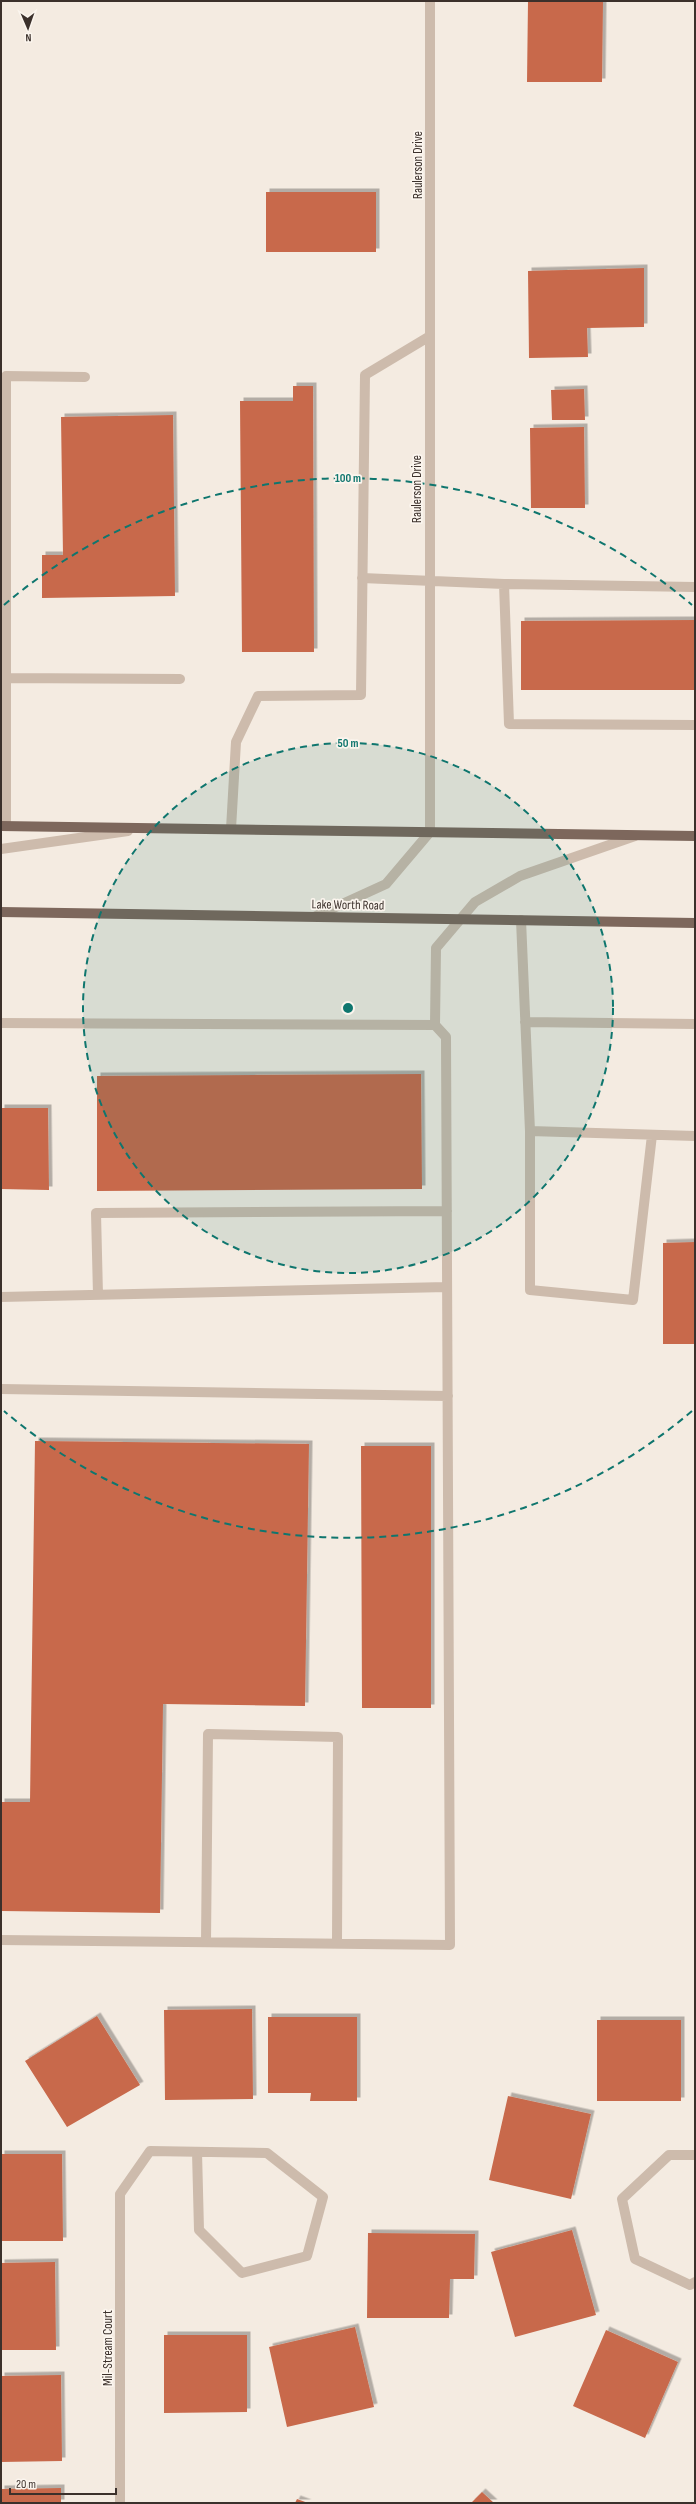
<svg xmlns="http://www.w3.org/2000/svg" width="696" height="2504" font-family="'Sofia Sans Condensed',sans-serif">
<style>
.building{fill:#c8694b;filter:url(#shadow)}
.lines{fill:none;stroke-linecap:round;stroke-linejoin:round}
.minor{stroke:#cdbbac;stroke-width:10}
.major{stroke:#7d675c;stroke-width:10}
.ring{fill:none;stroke:#0f766e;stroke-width:2;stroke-dasharray:7 5}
.labels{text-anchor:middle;stroke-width:3.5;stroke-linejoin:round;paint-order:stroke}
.street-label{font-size:13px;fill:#3b302b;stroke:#fbf5ee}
.centre{fill:#0f766e;stroke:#fbf5ee;stroke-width:2}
.ring-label{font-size:12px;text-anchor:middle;font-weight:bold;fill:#0f766e;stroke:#fbf5ee;stroke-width:3.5;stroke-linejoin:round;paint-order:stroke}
</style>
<defs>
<filter id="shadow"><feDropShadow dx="3.5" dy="-3.5" stdDeviation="0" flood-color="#0004"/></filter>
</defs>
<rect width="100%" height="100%" fill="#f4ebe1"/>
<path class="building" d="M528 1H603L602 82H527Z
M266 192H376V252H266Z
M644 268V327L587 328 588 357 529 358 528 271Z
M293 386H313L314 652H242L240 401H293Z
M584 389 585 420H552L551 390Z
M173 415 175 596 42 598V555H63L61 417Z
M584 427 585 508H531L530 428Z
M695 620V690H521V621Z
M421 1074 422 1189 97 1191V1076Z
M1 1108H48L49 1190 1 1189Z
M695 1242V1344H663V1243Z
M35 1441 309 1444 305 1706 163 1704 160 1913 1 1911V1802H30Z
M361 1446H431V1708H362Z
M252 2009 253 2099 165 2100 164 2010Z
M97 2016 140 2085 67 2127 25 2061Z
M268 2017H357V2101H310L311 2093H268Z
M597 2020H681V2101H597Z
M508 2096 591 2114 571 2199 489 2180Z
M1 2154H62L63 2241H1Z
M572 2230 596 2315 515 2337 491 2252Z
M368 2233 475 2234 474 2279H450L449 2318H367Z
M55 2262 56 2350H1V2263Z
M355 2327 374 2407 287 2427 269 2347Z
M606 2330 678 2362 645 2438 573 2406Z
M164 2335H247V2412L164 2413Z
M61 2375 62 2461 1 2462V2376Z
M61 2488V2503H1V2489Z
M482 2492 494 2503H471Z
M297 2499 308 2503H295Z"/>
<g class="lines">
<path class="minor" d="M362 578 504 584
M695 587 504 584 509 724 695 725
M6 678 180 679
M6 826V376L85 377
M231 829 236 742 258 696 361 695 365 375 430 336
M1 849 128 831
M316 916 386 884 430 832V1
M521 920 530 1131
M525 1022 695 1024
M1 1023 435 1025 446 1037 450 1945 1 1940
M435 1025 436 948 475 902 520 876 635 836
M652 1135 633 1300 530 1290V1131L695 1136
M98 1295 96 1213 447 1211
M1 1297 447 1287
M1 1389 448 1396
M206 1942 208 1734 338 1737 337 1943
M695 2155H669L622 2199 635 2259 690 2285 695 2282
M120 2503V2194L150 2151 267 2153 323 2197 307 2256 242 2273 199 2230 197 2152"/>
<path class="major" d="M1 826 695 836
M1 912 695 923"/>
</g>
<circle cx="348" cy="1008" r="265" fill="#0f766e" fill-opacity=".12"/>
<g class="ring">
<circle cx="348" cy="1008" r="265"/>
<path d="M692 1411A530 530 0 0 1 4 1411M4 605A530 530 0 0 1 692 605"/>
</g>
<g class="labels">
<g class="street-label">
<text transform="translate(417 165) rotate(-90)" y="5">Raulerson Drive</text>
<text transform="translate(416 489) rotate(-90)" y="5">Raulerson Drive</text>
<text transform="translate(348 904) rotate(1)" y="5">Lake Worth Road</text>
<text transform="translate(107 2348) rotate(-90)" y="5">Mil-Stream Court</text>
</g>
</g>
<circle cx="348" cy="1008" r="6" class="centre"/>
<g class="ring-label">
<text x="348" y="482">100 m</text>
<text x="348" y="747">50 m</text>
</g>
<rect width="696" height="2504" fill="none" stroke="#3b302b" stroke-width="4"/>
<g transform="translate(28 28) rotate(178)" stroke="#fbf5ee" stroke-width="3" paint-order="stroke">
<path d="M0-3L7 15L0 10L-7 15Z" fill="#3b302b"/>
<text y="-6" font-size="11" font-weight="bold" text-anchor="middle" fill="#3b302b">N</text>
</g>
<path d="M10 2488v6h106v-6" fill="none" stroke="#3b302b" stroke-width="2"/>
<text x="16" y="2488" font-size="12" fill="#3b302b" stroke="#fbf5ee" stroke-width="3" paint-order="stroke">20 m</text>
</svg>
